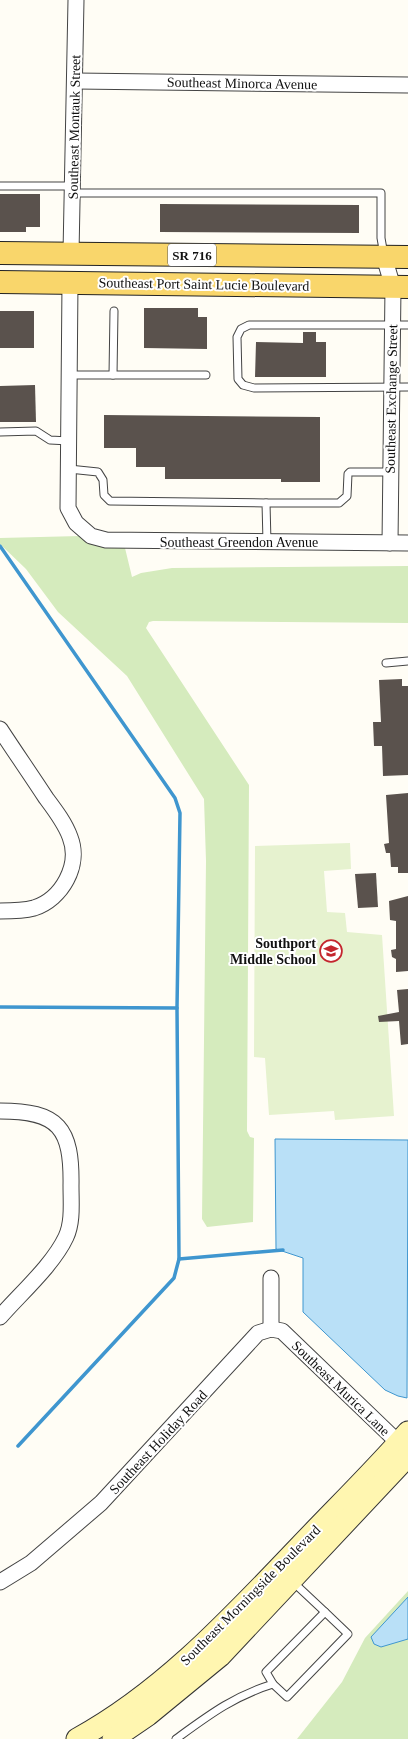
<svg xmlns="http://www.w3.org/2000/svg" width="408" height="1739" font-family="Georgia,serif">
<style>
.green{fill:#d5ebbd}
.pitch{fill:#e6f2cf}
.water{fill:#b9e0f7;stroke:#3f96cf}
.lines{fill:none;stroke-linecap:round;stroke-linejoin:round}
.stream{stroke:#3f96cf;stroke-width:3.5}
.building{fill:#5a524d}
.lane-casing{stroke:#444;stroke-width:9}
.street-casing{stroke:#444;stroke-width:17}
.secondary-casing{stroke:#333;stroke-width:23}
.primary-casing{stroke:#222;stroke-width:24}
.lane{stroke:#fff;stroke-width:7}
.street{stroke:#fff;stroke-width:15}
.secondary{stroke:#fff6b0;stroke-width:21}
.primary{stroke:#f9d66b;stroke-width:22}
.labels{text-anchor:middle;stroke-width:4;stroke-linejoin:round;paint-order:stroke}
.shield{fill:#fff;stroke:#585858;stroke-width:1}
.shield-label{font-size:13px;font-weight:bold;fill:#111}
.street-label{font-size:14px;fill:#111;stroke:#fff}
.poi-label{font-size:14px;font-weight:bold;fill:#111;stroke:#fff;text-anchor:end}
</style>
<rect width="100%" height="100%" fill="#fffdf5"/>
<!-- green -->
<g class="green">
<polygon points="80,536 104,547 125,548 132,577 141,573 172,568 408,566 408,623 153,621 149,622 146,628 249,785 247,1131 250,1137 254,1138 253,1222 207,1227 202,1219 206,861 204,799 127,676 58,612 26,569 0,544 0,538"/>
<polygon points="408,1591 408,1739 297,1739 342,1682 365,1638"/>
</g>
<!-- pitch -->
<polygon class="pitch" points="350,843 351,869 324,871 327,912 345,913 347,932 382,935 394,1116 335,1120 334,1111 269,1115 265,1058 254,1057 255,846"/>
<!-- water -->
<g class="water">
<polygon points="275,1139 408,1140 407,1398 398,1396 385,1390 303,1312 303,1258 276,1249"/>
<polygon points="408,1597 408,1639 381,1647 374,1644 371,1637"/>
</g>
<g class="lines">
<!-- stream -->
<g class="stream">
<polyline points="0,546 175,798 180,813 177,1008 179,1259 174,1278 18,1446"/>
<polyline points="0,1007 177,1008"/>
<polyline points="179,1259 283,1250"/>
</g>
</g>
<!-- building -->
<g class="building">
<polygon points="0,194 40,194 40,227 26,227 26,232 0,232"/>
<polygon points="160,204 359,205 359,233 160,232"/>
<polygon points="144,308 198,308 198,317 207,317 207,349 144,348"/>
<rect x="0" y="311" width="34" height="37"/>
<polygon points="303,332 316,332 316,342 326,342 326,377 255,377 256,342 303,343"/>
<polygon points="35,385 36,422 0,422 0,386"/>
<polygon points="104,415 320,417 320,482 281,482 281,479 165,479 165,467 136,467 136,448 104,448"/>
<polygon points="402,679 402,686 408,686 408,775 383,776 382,746 374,746 373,722 381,722 379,680"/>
<polygon points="408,793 408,873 398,873 398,867 391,867 390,853 386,853 384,844 389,843 386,795"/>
<polygon points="376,873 378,907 358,908 355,874"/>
<polygon points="408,896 408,971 396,972 396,959 392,957 391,950 396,949 396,921 390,920 389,901"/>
<polygon points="408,989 408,1044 401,1045 399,1021 379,1022 378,1016 399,1012 397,990"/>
</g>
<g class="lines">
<!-- lane casing -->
<g class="lane-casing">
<g id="lane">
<polyline points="0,186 73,186"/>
<polyline points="73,193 381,193 381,238 384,255"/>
<polyline points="408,325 249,325 241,329 237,337 238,379 243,385 254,388 408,387"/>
<polyline points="69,375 206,375"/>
<polyline points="113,375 114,311"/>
<polyline points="0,432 36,431 50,440 69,441"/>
<polyline points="69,469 98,472 103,480 104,495 110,501 266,503 267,542"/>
<polyline points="266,503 339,503 347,496 348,474 350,472 390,472"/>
<polyline points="386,663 408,661"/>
<polyline points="293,1582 325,1612"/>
<polygon points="325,1612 348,1634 287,1697 273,1684 266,1672"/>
<path d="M176 1739C209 1715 234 1696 273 1684"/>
</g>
</g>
<!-- street casing -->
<g class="street-casing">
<g id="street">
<polyline points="76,81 408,85"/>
<polyline points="71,253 76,0"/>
<polyline points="384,257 393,287 390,543"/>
<polyline points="70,283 68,508 76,523 91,536 106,540 408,543"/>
<path d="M0 729C15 752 31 775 46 798 55 810 65 823 70 837 81 865 62 899 34 908 23 911 11 911 0 911"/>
<path d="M0 1111C59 1111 72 1128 71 1186 71 1203 73 1222 66 1237 53 1265 20 1294 0 1317"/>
<polyline points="271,1278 271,1329"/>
<polyline points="0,1582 31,1563 101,1503 258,1333 271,1329 282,1331 406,1450"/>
</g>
</g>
<!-- secondary casing -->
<g class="secondary-casing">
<g id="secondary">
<path d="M77 1739C163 1692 231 1618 298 1548 335 1509 373 1472 408 1432"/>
<polyline points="113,1739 148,1715 220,1656 408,1456"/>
</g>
</g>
<!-- primary casing -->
<g class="primary-casing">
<g id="primary">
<polyline points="0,253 408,257"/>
<polyline points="0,282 408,287"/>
</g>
</g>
<!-- lane -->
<use href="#lane" class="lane"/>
<!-- street -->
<use href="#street" class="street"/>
<!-- secondary -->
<use href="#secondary" class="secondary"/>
<!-- primary -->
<use href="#primary" class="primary"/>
</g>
<!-- icons -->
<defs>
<g id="school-ring" transform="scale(1.15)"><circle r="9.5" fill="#fff" stroke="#c4262e" stroke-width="1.5"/><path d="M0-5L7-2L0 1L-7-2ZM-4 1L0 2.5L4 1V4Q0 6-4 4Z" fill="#c4262e"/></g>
</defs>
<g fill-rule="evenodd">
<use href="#school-ring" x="331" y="951"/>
</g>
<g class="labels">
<!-- shield labels -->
<rect class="shield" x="168" y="244" width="48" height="22" rx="3"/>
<g class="shield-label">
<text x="192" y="260">SR 716</text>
</g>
<!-- street labels -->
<g class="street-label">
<text transform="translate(242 83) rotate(1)" y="5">Southeast Minorca Avenue</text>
<text transform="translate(74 127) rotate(-89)" y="5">Southeast Montauk Street</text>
<text transform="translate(204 284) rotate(1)" y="5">Southeast Port Saint Lucie Boulevard</text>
<text transform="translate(391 399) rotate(-89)" y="5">Southeast Exchange Street</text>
<text x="239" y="547">Southeast Greendon Avenue</text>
<text transform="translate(341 1388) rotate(44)" y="5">Southeast Murica Lane</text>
<text transform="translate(158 1442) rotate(-47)" y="5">Southeast Holiday Road</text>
<text transform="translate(250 1595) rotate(-45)" y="5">Southeast Morningside Boulevard</text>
</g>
<!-- poi labels -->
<g class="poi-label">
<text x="316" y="948">Southport<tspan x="316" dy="16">Middle School</tspan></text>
</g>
</g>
</svg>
